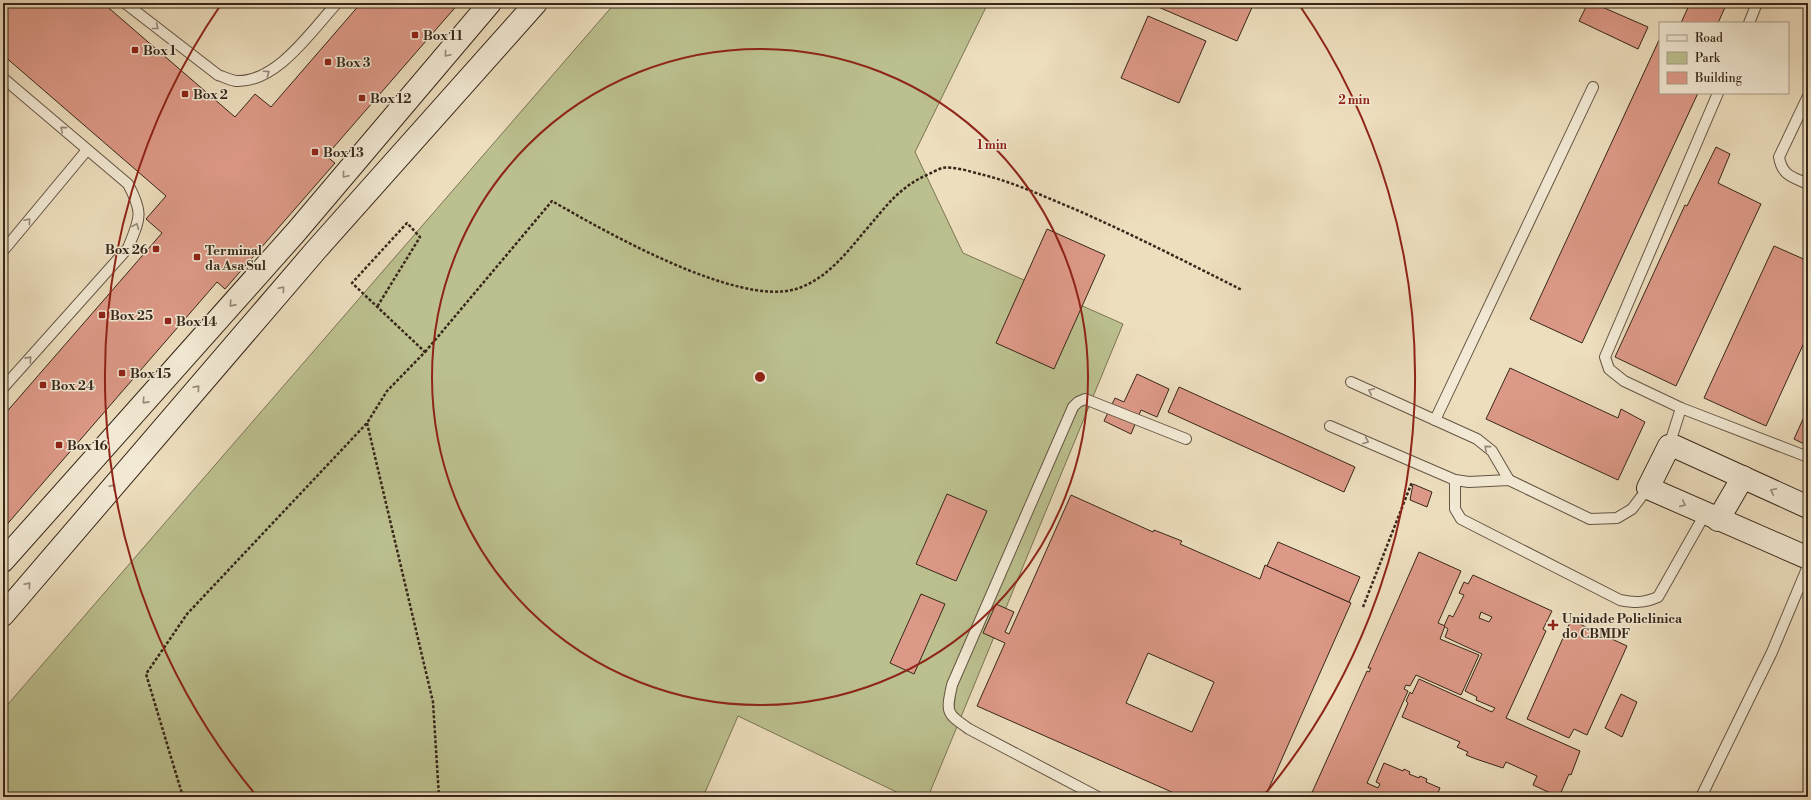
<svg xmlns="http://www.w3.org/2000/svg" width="1811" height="800" font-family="'Libre Bodoni',serif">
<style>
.green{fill:#bcc08f;stroke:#7a7454}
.building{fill:#dd9987;stroke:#37271a;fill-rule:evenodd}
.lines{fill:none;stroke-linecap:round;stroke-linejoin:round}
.lane-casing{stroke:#645543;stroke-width:12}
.secondary-casing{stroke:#37271a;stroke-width:24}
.path{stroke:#37271a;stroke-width:2.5;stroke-dasharray:3 2;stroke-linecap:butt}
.lane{stroke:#f3ead5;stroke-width:10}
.secondary{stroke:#f3ead5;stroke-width:22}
.oneway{stroke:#958878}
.ring{fill:none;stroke:#8f2418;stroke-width:2}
.poi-dot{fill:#8f2418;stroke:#f3ead5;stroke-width:1.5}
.labels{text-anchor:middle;stroke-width:3;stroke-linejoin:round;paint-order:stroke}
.poi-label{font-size:13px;font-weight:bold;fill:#37271a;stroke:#f3ead5;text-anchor:start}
.centre{fill:#8f2418;stroke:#f3ead5;stroke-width:2}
.ring-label{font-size:12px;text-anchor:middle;font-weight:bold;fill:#8f2418;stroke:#f3ead5;stroke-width:3;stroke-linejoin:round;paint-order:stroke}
</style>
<rect width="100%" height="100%" fill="#eddebe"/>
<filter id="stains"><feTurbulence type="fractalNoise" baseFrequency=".005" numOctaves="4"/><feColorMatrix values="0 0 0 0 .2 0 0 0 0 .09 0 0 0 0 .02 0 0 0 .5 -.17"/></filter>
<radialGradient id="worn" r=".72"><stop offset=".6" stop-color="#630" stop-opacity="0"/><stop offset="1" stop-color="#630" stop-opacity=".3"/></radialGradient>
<!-- green -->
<polygon class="green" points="615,3 988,3 915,152 963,253 1123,324 928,797 907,797 738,716 703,797 3,797 3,710"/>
<!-- building -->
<g class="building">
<polygon points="3,3 103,3 235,117 255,94 271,107 361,3 459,3 326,156 335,163 225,289 217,282 3,529 3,416 162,233 146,219 166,196 3,55"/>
<polygon points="1149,3 1254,3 1237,41"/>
<polygon points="1588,3 1593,3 1648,27 1638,49 1579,21"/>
<polygon points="1690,3 1727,3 1718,23 1681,23"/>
<polygon points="1148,16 1206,41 1179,103 1121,78"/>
<polygon points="1660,38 1660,93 1698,93 1582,343 1530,319"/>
<polygon points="1716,147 1730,154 1718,183 1761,204 1676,386 1615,357 1685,205 1687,206"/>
<polygon points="1047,229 1105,255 1054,369 996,343"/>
<polygon points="1774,246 1808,261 1808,334 1766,426 1704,398"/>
<polygon points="1510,368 1618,418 1621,409 1645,422 1618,480 1486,419"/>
<polygon points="1137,374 1169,389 1157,417 1141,410 1131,434 1104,421 1115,398 1124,402"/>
<polygon points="1179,387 1355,467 1344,492 1168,412"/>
<polygon points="1808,408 1808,446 1794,439"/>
<polygon points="1413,484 1432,492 1427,507 1410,500"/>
<polygon points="947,494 987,511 956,581 916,564"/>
<path d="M1071 495 1153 532 1154 530 1182 541 1180 544 1260 579 1265 565 1351 603 1265 797H1183L977 706 1005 643 983 633 996 604 1014 612 1005 632 1009 634ZM1148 653 1214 682 1192 732 1126 703Z"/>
<polygon points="1278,542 1360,577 1349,602 1267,566"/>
<polygon points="1419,552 1461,571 1438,623 1445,626 1440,639 1479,655 1461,695 1416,675 1410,686 1406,685 1404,689 1408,691 1367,783 1378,788 1380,784 1376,782 1384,763 1403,771 1404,769 1410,772 1409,774 1419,778 1420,776 1427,779 1426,782 1440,788 1437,795 1441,797 1310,797 1367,671 1369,672 1371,668 1368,668"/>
<path d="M1473 575 1552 611 1543 629 1546 631 1506 718 1580 751 1571 775 1569 774 1559 797 1533 785 1537 776 1506 762 1503 768 1476 759 1466 755 1468 752 1457 747 1460 742 1402 717 1408 703 1406 701 1410 692 1412 694 1419 679 1492 712 1495 708 1476 700 1477 697 1465 691 1482 654 1445 637 1448 629 1444 626 1449 615 1453 617 1464 595 1459 593 1464 582 1468 584ZM1481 612 1492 617 1489 622 1479 618Z"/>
<polygon points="921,594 945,604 914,674 890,663"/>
<polygon points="1571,620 1627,646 1587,735 1574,729 1569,738 1527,719"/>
<polygon points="1621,694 1637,702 1622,737 1605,728"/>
</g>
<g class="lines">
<!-- lane casing -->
<g class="lane-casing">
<g id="lane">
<path d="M125 3 218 75C224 77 230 80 236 81 277 83 312 30 337 3"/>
<polyline points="1749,23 1757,3"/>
<path d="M3 78 128 184C144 214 140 218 128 248L3 388"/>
<polyline points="1718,93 1605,357 1609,369 1624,381 1681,408 1808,457"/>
<path d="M1808 96 1779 157C1782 176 1793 177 1808 184"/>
<polyline points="3,251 87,150"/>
<polyline points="1351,382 1477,439 1492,451 1509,480"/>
<polyline points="1435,420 1593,87"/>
<polyline points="1330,426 1455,480 1469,482 1509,480 1590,519 1617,518 1632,509 1648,488"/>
<polyline points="1669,446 1681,408"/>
<path d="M1455 480V509L1461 519 1620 600C1635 603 1644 603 1658 597L1705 514"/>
<path d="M1098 797 969 729C946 713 946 713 952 685L1073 407 1078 402 1085 399 1186 439"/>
<polyline points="1701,797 1772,652 1808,566"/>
</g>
</g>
<!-- secondary casing -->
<g class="secondary-casing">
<g id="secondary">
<polyline points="1808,507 1676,447 1669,446 1648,488 1808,558"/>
<polyline points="1718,520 1743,477"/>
<polyline points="3,561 296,232 490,3"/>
<polyline points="3,615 316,250 536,3"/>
</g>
</g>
<!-- path -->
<g class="path">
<path d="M425 352 552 201C604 231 737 307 796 289 825 280 845 255 864 232 886 207 898 187 931 173 934 172 938 169 942 168 955 166 971 172 984 175 1015 183 1043 196 1072 208 1130 233 1186 262 1242 290"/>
<polyline points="367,423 433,702 439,797"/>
<polyline points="1363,607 1412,482"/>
<polyline points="183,797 146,674 187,614 367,423 387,391 425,352 352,283 407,223 420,237 377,307"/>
</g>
<!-- lane -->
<use href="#lane" class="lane"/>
<!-- secondary -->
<use href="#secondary" class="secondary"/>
</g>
<!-- one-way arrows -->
<defs><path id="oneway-chevron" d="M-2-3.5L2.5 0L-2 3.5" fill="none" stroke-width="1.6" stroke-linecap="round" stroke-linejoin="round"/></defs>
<g class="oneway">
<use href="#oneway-chevron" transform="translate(156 27) rotate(38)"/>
<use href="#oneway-chevron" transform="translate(447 54) rotate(130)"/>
<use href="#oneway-chevron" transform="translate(267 73) rotate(-34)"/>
<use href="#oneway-chevron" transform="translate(63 129) rotate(-140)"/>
<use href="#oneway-chevron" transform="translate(345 175) rotate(130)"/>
<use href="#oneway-chevron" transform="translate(28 221) rotate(-50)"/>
<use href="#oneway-chevron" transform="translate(136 226) rotate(-68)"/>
<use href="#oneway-chevron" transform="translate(282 289) rotate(-49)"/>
<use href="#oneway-chevron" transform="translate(232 304) rotate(132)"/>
<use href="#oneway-chevron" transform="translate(29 359) rotate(-48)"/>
<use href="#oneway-chevron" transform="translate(197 388) rotate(-49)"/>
<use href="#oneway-chevron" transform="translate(1371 391) rotate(-155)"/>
<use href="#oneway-chevron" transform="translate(145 401) rotate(132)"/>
<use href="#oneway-chevron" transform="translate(1366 441) rotate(23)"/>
<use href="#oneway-chevron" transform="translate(1487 448) rotate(-139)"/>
<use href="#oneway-chevron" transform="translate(113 487) rotate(-49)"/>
<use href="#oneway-chevron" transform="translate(1773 491) rotate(-155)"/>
<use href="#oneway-chevron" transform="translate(1683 504) rotate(24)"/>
<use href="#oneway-chevron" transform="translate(28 585) rotate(-49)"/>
</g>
<!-- distance rings -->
<g class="ring">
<circle cx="760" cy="377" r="328"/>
<path d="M255 794A655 655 0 0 1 220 6M1300 6A655 655 0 0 1 1265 794"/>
</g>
<!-- markers -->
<g class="poi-dot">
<rect x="411" y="31" width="8" height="8" rx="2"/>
<rect x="131" y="46" width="8" height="8" rx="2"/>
<rect x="324" y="58" width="8" height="8" rx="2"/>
<rect x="181" y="90" width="8" height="8" rx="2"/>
<rect x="358" y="94" width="8" height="8" rx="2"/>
<rect x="311" y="148" width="8" height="8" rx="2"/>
<rect x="152" y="245" width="8" height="8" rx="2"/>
<rect x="193" y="253" width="8" height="8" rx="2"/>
<rect x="98" y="311" width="8" height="8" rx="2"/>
<rect x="164" y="317" width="8" height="8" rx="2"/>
<rect x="118" y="369" width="8" height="8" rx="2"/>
<rect x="39" y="381" width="8" height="8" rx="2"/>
<rect x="55" y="441" width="8" height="8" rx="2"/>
<path d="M1551 619h4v4h4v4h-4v4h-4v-4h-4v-4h4z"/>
</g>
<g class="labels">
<!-- poi labels -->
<g class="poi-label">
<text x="423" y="40">Box 11</text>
<text x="143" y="55">Box 1</text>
<text x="336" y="67">Box 3</text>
<text x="193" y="99">Box 2</text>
<text x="370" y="103">Box 12</text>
<text x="323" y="157">Box 13</text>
<text x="148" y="254" text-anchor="end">Box 26</text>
<text x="205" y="255">Terminal<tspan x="205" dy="15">da Asa Sul</tspan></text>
<text x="110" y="320">Box 25</text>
<text x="176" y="326">Box 14</text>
<text x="130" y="378">Box 15</text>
<text x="51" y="390">Box 24</text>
<text x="67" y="450">Box 16</text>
<text x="1562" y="623">Unidade Policlinica<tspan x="1562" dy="15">do CBMDF</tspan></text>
</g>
</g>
<circle cx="760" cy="377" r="6" class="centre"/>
<g class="ring-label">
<text x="1354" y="104">2 min</text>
<text x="992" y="149">1 min</text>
</g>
<!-- margin -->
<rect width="1811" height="800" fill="none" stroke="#eddebe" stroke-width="16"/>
<rect x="4" y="4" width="1803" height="792" fill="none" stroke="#37271a" stroke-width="2"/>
<rect x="8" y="8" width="1795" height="784" fill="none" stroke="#37271a"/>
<!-- legend -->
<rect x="1659" y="22" width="130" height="72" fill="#f3ead5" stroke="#a89c8a"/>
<rect x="1667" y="35" width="20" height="6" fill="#f3ead5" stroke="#a89c8a"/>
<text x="1695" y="42" font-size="12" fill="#37271a">Road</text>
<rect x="1667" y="52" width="20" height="12" fill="#bcc08f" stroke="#a89c8a"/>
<text x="1695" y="62" font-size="12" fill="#37271a">Park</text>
<rect x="1667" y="72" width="20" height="12" fill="#dd9987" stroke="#a89c8a"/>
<text x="1695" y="82" font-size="12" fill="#37271a">Building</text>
<rect width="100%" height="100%" filter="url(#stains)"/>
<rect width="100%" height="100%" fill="url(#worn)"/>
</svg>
